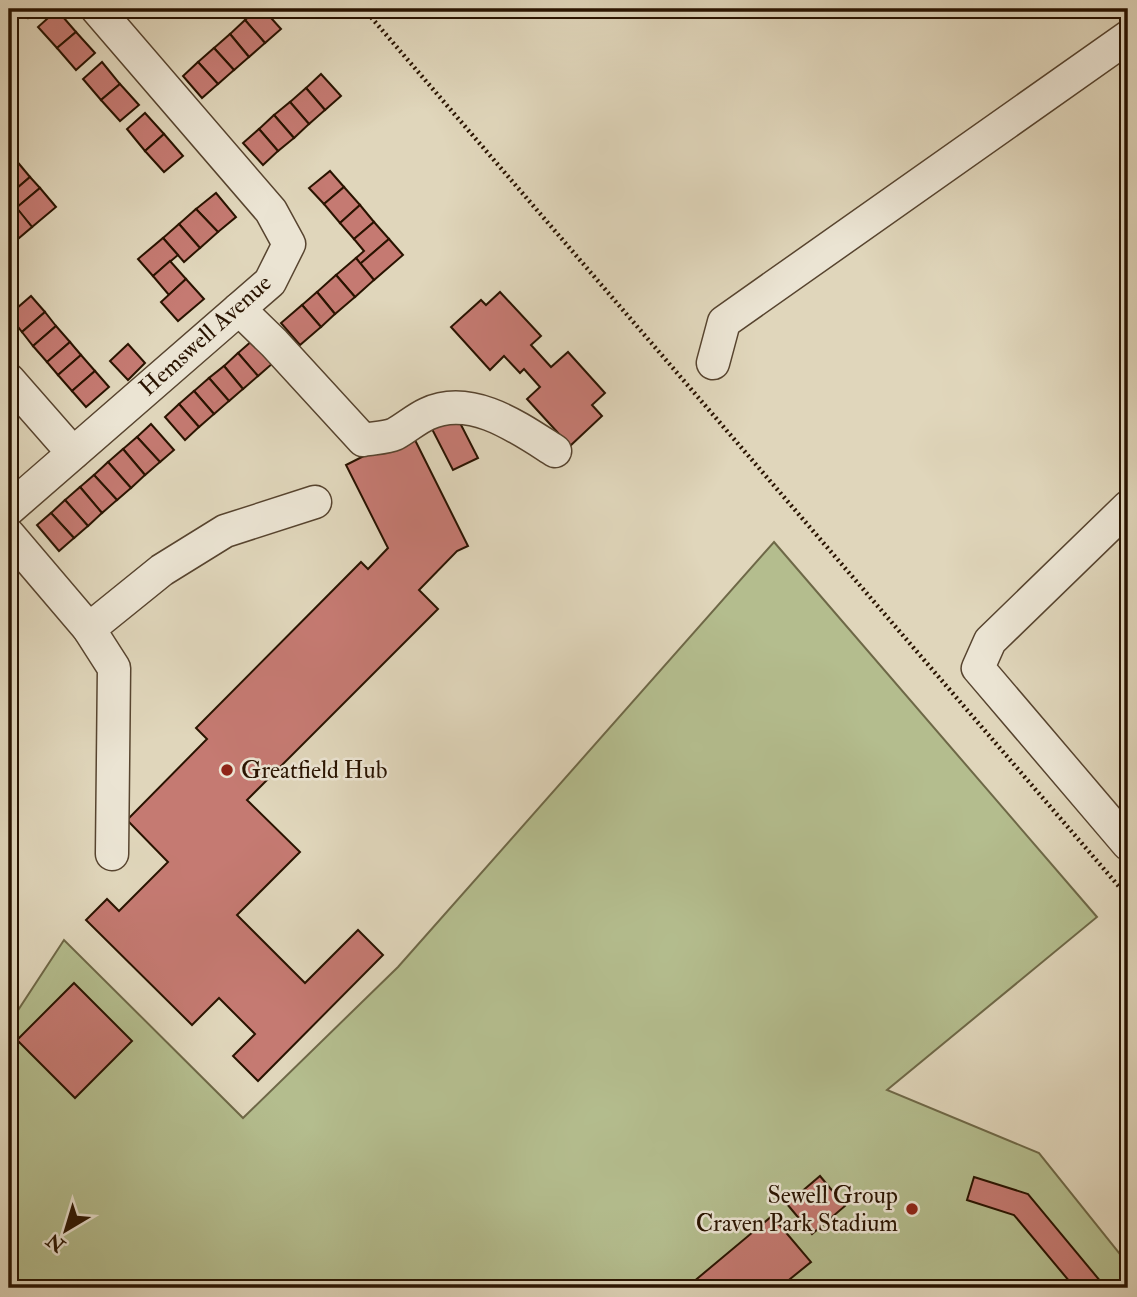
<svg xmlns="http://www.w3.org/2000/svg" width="1137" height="1297" font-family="'IM FELL Double Pica',serif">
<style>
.green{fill:#b4bd8e;stroke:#6e6847;stroke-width:2}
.building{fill:#c57a72;stroke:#291300;stroke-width:2}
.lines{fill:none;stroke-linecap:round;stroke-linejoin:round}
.minor-casing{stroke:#57442f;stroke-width:35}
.path{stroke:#291300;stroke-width:4.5;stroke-dasharray:2 3.5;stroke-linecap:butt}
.minor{stroke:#ebe4d3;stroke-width:32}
.poi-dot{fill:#8f2418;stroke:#ebe4d3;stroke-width:2.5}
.labels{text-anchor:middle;stroke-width:5;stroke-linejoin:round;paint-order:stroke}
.street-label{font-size:24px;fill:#291300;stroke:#ebe4d3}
.poi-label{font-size:24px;fill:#291300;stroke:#ebe4d3;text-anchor:start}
</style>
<rect width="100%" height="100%" fill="#e0d6bb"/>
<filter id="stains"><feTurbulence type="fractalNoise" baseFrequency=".00286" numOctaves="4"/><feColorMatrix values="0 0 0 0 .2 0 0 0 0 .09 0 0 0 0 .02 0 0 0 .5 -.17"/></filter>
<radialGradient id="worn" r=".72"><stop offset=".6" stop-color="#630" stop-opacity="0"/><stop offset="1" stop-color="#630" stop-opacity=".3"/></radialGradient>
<!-- green -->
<polygon class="green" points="774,542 1097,917 887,1090 1039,1153 1128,1264 1128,1288 9,1288 9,1024 64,940 243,1118 398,967"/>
<!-- building -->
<g class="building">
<polygon points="19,9 38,9 28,18"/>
<polygon points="258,9 263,9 281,29 265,43 245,20"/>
<polygon points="57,10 76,32 57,48 38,27"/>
<polygon points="245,20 265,43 249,57 230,34"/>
<polygon points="76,32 95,53 76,70 57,48"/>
<polygon points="230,34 249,57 234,70 214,48"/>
<polygon points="214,48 234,70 218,84 198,62"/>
<polygon points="102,62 120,84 101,100 83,79"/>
<polygon points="198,62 218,84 202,98 183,76"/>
<polygon points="321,74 341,96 325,110 306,88"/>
<polygon points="120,84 139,105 120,121 101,100"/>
<polygon points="306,88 325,110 309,124 290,102"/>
<polygon points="290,102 309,124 294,138 274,115"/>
<polygon points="145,113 164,134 145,151 127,129"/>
<polygon points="274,115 294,138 278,151 259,129"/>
<polygon points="259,129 278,151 263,165 243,143"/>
<polygon points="164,134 183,156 164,172 145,151"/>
<polygon points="15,159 30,177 9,195 9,164"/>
<polygon points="330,171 344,187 324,204 309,188"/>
<polygon points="30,177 40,188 16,208 9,199 9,195"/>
<polygon points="344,187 360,205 340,223 324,204"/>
<polygon points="40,188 56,207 32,227 16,208"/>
<polygon points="216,193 236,217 218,232 196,209"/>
<polygon points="12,202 32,227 12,244 9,240 9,205"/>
<polygon points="360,205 374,222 354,239 340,223"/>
<polygon points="196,209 218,232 200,248 179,224"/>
<polygon points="374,222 389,239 360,264 356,258 364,251 354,239"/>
<polygon points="179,224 200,248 184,262 163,238"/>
<polygon points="163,238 178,255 153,276 138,259"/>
<polygon points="389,239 403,255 374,280 360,264"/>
<polygon points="356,258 374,280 355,297 336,275"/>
<polygon points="170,261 186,279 169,295 153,276"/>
<polygon points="336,275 355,297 335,314 317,292"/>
<polygon points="186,279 204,299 178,321 161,302"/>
<polygon points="317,292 335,314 321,327 302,305"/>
<polygon points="500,292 541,336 531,345 551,367 568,352 605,393 592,405 602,416 570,446 527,399 540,387 524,369 520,373 504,356 490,370 451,327 481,300 486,305"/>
<polygon points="31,296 45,312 22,332 9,315"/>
<polygon points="302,305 321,327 300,345 281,323"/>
<polygon points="45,312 56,326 33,346 22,332"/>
<polygon points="56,326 70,342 47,362 33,346"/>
<polygon points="253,340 273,363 258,376 238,353"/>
<polygon points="70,342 81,355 58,375 47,362"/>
<polygon points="128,344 145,363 128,380 110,361"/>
<polygon points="238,353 258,376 243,389 224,366"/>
<polygon points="81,355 95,371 72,391 58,375"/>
<polygon points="224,366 243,389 229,401 209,378"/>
<polygon points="95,371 109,387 86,407 72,391"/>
<polygon points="209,378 229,401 214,414 194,391"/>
<polygon points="194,391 214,414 199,427 179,404"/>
<polygon points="179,404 199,427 185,440 165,417"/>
<polygon points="457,417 478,458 453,470 432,429"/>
<polygon points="151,424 174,450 160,462 137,437"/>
<polygon points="411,432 468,546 457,551 419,590 438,609 247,800 300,852 237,915 305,983 358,930 383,955 258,1081 233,1056 255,1034 219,998 192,1025 86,920 107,899 119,911 168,862 127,820 207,739 196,728 361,562 368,569 388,548 346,465"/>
<polygon points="137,437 160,462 145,475 123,449"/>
<polygon points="123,449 145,475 131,488 108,462"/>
<polygon points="108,462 131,488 117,500 94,475"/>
<polygon points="94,475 117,500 102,513 80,487"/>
<polygon points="80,487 102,513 88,526 65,500"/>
<polygon points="65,500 88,526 74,538 51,513"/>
<polygon points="51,513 74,538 59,551 37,525"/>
<polygon points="74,983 132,1041 75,1098 17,1040"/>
<polygon points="820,1176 845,1206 812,1234 787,1204"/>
<polygon points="974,1177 1028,1194 1106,1288 1075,1288 1014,1215 967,1200"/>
<polygon points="772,1216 811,1262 779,1288 686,1288"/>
</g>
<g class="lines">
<!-- minor casing -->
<g class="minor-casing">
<g id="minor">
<path d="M239 309 274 343 363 440C373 438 386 438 395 434 406 428 416 419 427 414 471 393 519 428 555 451"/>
<polyline points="713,363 724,322 1128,37"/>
<polyline points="9,380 73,453"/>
<polyline points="1128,507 990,641 978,668 1128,844"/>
<polyline points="9,509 270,282 289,244 271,211 97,9"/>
<polyline points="9,535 89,629 114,668 112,854"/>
<polyline points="89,629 162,570 225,531 315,502"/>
</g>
</g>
<!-- path -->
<polyline class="path" points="364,9 1128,897"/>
<!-- minor -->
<use href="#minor" class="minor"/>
</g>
<!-- markers -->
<g class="poi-dot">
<circle cx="227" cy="770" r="7"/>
<circle cx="912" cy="1209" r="7"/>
</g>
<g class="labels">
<!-- street labels -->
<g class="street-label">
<text transform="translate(205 335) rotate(-42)" y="8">Hemswell Avenue</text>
</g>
<!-- poi labels -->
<g class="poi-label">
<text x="241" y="778">Greatfield Hub</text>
<text x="898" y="1203" text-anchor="end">Sewell Group<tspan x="898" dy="28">Craven Park Stadium</tspan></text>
</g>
</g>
<!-- margin -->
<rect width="1137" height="1297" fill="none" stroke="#e0d6bb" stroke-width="35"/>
<rect x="10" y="10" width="1116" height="1276" fill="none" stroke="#291300" stroke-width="3.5"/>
<rect x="18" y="18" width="1102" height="1262" fill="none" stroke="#291300" stroke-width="2"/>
<!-- north arrow -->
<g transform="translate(66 1230) rotate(218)" stroke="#ebe4d3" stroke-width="5" paint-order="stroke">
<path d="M0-5L12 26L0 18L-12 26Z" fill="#291300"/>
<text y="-10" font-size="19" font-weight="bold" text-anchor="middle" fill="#291300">N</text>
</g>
<rect width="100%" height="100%" filter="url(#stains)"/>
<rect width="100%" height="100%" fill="url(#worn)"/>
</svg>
